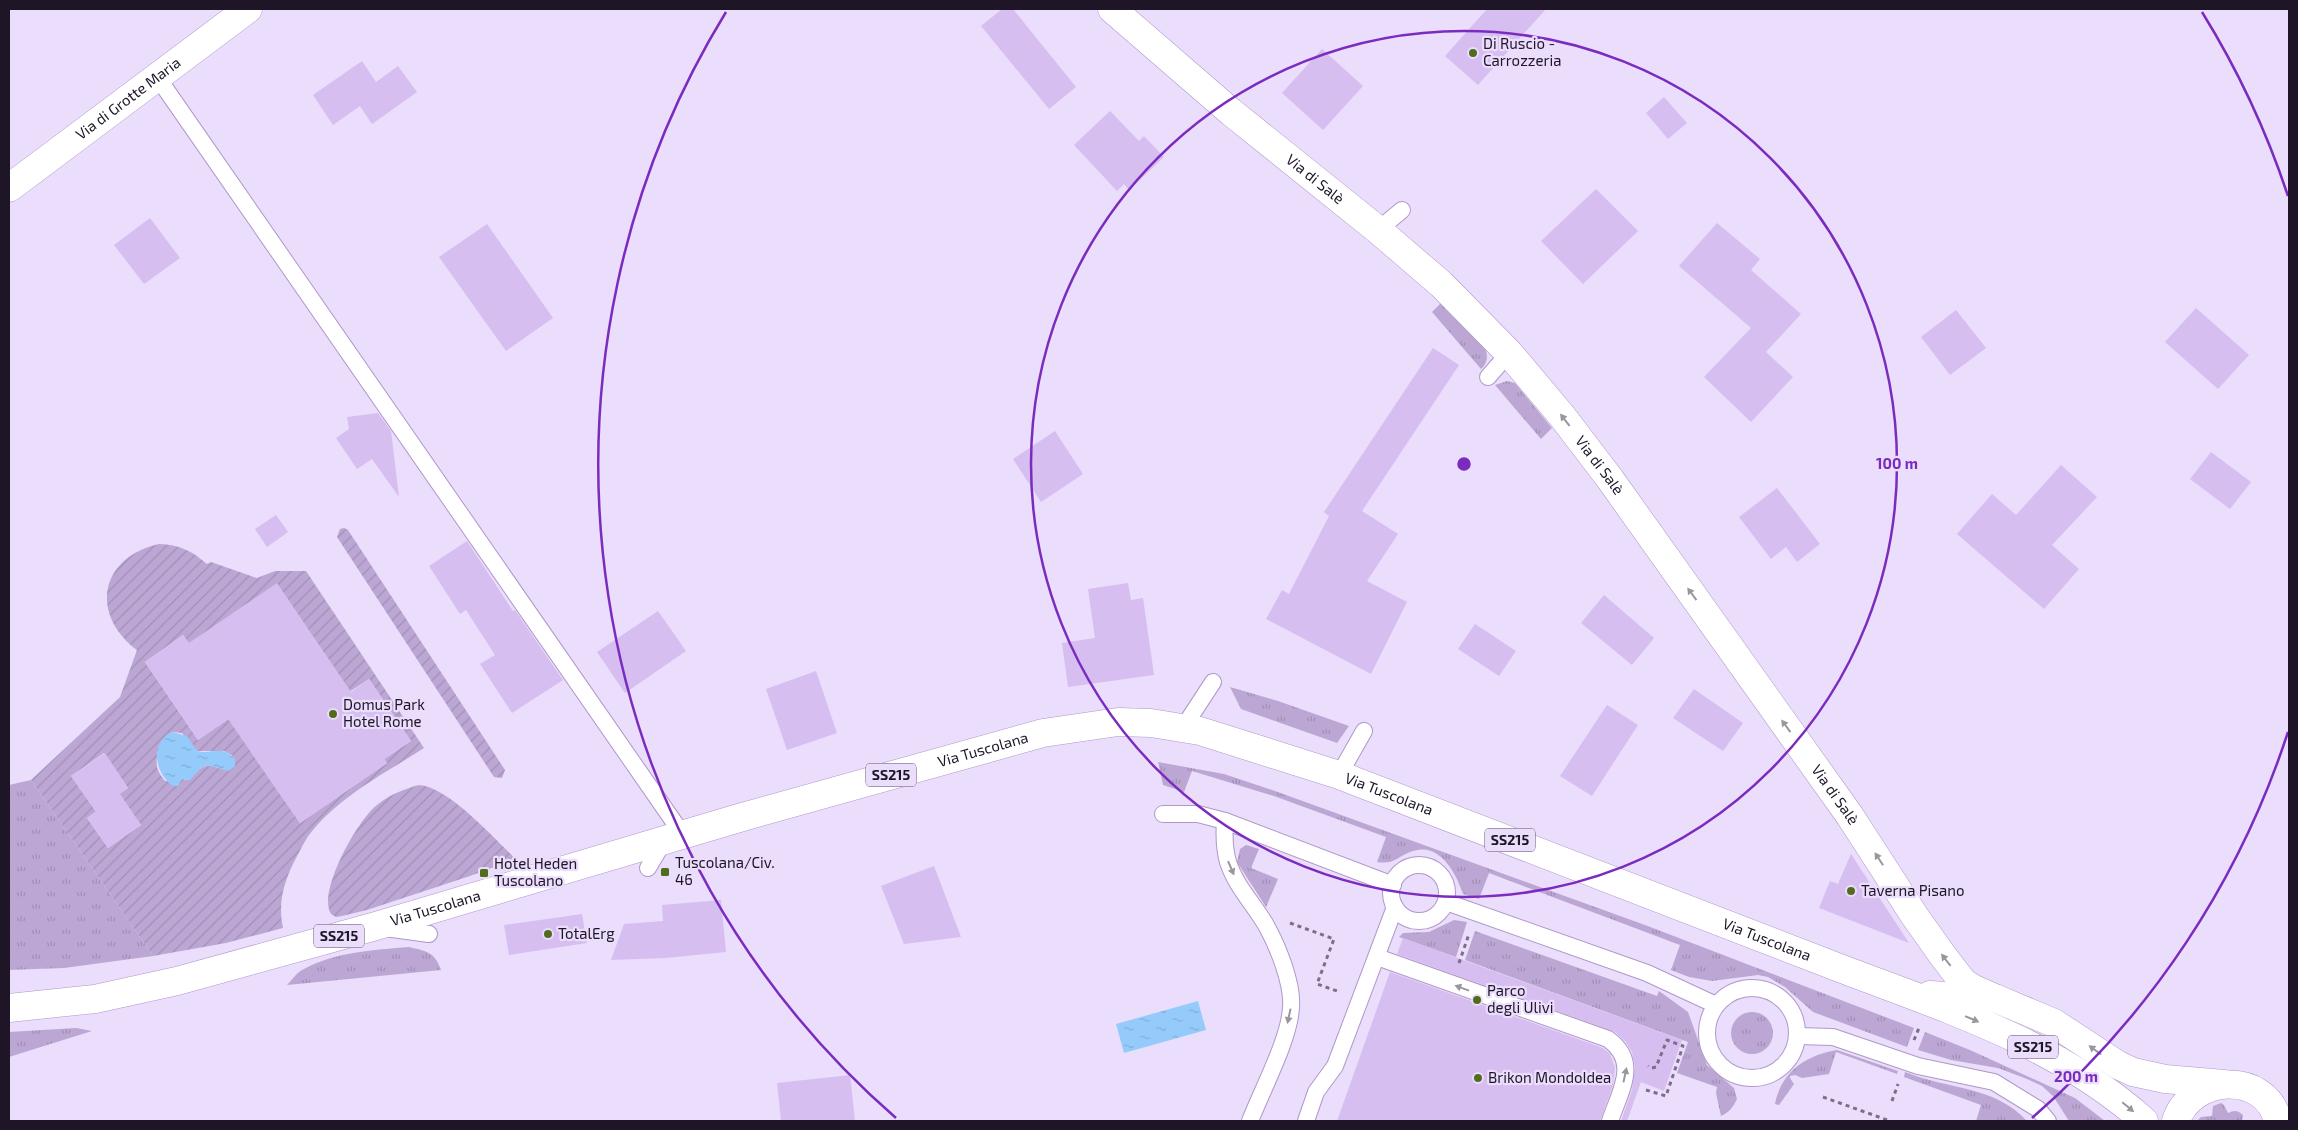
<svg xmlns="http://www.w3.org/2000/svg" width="2298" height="1130" font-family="'Exo 2',sans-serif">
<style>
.grass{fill:url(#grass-tufts)}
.garden{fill:url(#garden-furrows);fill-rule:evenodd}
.water{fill:url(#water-ripples)}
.building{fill:#d6bef1}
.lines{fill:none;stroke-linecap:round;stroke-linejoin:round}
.service-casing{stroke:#af98c9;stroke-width:18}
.minor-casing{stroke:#af98c9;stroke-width:29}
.secondary-casing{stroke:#af98c9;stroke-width:29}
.primary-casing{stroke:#af98c9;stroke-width:29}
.path{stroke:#7b6f87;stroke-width:3;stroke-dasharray:4 4;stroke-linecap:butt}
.service{stroke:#fff;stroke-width:16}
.minor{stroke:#fff;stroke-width:28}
.secondary{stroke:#fff;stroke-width:28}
.primary{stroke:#fff;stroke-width:28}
.oneway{fill:#9a969e}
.ring{fill:none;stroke:#7b2cbf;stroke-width:2.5}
.poi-dot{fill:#526c1e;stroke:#ebddfc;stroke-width:2}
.labels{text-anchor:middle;stroke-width:4.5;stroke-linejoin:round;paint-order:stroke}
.shield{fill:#ebddfc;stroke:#5c5167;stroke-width:1}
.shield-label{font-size:14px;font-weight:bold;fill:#1e1527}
.poi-label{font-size:15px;fill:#1e1527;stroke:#ebddfc;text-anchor:start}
.street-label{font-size:15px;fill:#1e1527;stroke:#ebddfc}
.centre{fill:#7b2cbf;stroke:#ebddfc;stroke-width:2.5}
.ring-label{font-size:15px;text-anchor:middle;font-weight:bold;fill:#7b2cbf;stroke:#ebddfc;stroke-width:4.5;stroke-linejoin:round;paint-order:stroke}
</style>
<defs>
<pattern id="grass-tufts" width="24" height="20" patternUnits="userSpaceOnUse" patternTransform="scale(1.25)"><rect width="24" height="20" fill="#bca7d4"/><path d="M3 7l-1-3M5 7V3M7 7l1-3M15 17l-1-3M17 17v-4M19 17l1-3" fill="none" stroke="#a18fb6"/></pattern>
<pattern id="garden-furrows" width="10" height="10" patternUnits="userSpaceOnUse" patternTransform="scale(1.25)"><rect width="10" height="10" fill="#bca7d4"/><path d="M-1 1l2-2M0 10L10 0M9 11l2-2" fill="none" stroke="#a18fb6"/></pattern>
<pattern id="water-ripples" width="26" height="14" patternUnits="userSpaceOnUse" patternTransform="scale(1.25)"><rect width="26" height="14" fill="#95cbfb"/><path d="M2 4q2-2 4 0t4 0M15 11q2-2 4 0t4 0" fill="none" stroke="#80add7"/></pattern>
</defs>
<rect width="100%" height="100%" fill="#ebddfc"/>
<!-- grass -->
<g class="grass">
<path d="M1441 303 1485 348C1488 355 1488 363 1481 369L1432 312Z"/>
<polygon points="1507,381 1515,383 1552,428 1541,439 1495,385"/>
<polygon points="1230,687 1278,701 1349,726 1337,743 1241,709"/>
<path d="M1158 762 1224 774 1275 791 1645 925 1914 1028 1907 1047 1813 1012 1785 987 1768 977 1758 975 1712 981 1689 977 1671 970 1680 945 1489 873 1479 899 1463 894C1456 873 1440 842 1413 851 1397 856 1395 865 1377 862L1386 837 1274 796 1192 771 1184 792 1163 785Z"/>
<polygon points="31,780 153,956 64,968 9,970 9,785"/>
<polygon points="1246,845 1259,849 1251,868 1278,879 1266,907 1237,862 1240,849"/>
<polygon points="1454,920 1467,922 1456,957 1399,937 1403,933 1429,932"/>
<path d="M1475 931 1657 996 1659 991 1688 1012 1707 1065 1734 1088 1737 1099C1733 1107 1730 1112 1721 1116L1716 1093 1717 1087 1677 1073 1688 1042 1465 960Z"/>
<path d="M409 947C426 951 435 952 441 970L287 985C292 980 297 972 304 969 335 952 374 950 409 947Z"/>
<circle cx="1752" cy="1033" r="21"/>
<polygon points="76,1028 92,1031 9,1057 9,1032"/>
<polygon points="1925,1032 1970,1050 2075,1098 2105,1121 2069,1121 2053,1096 2042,1086 2027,1079 1998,1068 1951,1060 1918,1050"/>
<path d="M1837 1050 1898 1071 1897 1074 1836 1052 1829 1074 1802 1078 1795 1075 1790 1076V1078L1794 1084 1779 1105 1775 1104C1781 1072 1806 1055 1837 1050Z"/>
<path d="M1905 1072C1948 1090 1994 1085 2027 1121H1976L1981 1105 1904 1077Z"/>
<path d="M2221 1103 2224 1105 2228 1113C2234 1110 2238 1110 2243 1115L2242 1121H2197L2201 1117 2212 1116 2213 1106Z"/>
</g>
<!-- garden -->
<g class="garden">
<polygon points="344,528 348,530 505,770 502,778 494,777 337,537 340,529"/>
<path d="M159 544C179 545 191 550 207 564L211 562 257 578 275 571H306L424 748C387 772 342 795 313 830 305 839 300 851 294 862 283 884 278 904 283 928L226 943 153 956 31 780 120 697 137 650C89 614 100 557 159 544ZM183 635 237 713 198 740 145 662ZM369 679 411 741 384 759 387 763 300 823 251 752C289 726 331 705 369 679ZM172 732 182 733 197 751H224L233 756 218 767C203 763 197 770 188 780L182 779 180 781H165C162 777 158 772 157 767 155 754 161 738 172 732ZM104 753 128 788 95 810 71 776ZM120 795 141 825 108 848 87 818Z"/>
<path d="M419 785C449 787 493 838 516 859L470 876 367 910 342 916 336 917 331 914C317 892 358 819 377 805 389 795 404 789 419 785Z"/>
</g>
<!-- water -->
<g class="water">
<path d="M172 732 187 736 197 751C212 755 220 744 235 759V766L229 771C205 766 208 759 190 780L182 779 178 786H173C155 774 149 743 172 732Z"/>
<polygon points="1198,1001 1206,1030 1124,1053 1116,1024"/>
</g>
<!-- building -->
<g class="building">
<polygon points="1002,9 1013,9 1076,87 1049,109 981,26"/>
<polygon points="1487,9 1546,9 1478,85 1445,56"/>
<polygon points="1322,49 1363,86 1323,130 1282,93"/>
<polygon points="362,61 376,82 398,66 417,92 372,124 360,106 333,125 313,95"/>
<polygon points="1664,97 1687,123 1668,139 1646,113"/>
<polygon points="1110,111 1139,141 1144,136 1164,157 1129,190 1124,184 1117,191 1074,145"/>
<polygon points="1596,189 1638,231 1583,284 1541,241"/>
<polygon points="150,218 180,258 144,284 114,245"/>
<polygon points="1717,223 1760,259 1751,270 1801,314 1766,352 1793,377 1751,422 1704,377 1751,328 1679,266"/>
<polygon points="487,224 553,318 506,351 439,257"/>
<polygon points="2196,308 2249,355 2218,389 2165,342"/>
<polygon points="1956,310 1986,348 1950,375 1921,337"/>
<polygon points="1433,348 1459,365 1362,511 1398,534 1367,581 1407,602 1371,674 1266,619 1282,590 1289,594 1329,516 1324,512"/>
<polygon points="378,413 391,431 399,497 372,459 357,469 336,438 349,429 347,417"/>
<polygon points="1055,431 1083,474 1041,502 1013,459"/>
<polygon points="2211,452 2251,482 2230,509 2190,479"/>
<polygon points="2061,465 2097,497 2052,545 2079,569 2044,609 1957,534 1992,494 2016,515"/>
<polygon points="1777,488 1820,544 1797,562 1786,547 1771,559 1739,517"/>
<polygon points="276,515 288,532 267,547 255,529"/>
<polygon points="467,541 513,611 515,610 563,680 512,713 480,664 495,655 466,610 460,614 429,566"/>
<polygon points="277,583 351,692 369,679 411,741 384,759 387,763 300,823 228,719 198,740 145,662 183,635 189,643"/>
<polygon points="1128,583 1131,600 1143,598 1154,675 1068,687 1062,643 1095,638 1088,589"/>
<polygon points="1604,595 1654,638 1632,665 1581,623"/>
<polygon points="658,611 686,651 625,693 597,652"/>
<polygon points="1475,624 1516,651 1499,676 1458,649"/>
<polygon points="816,671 837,733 787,750 766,689"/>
<polygon points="1694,689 1743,723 1723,751 1673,718"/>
<polygon points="1607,705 1638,725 1592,796 1560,776"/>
<polygon points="105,753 128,788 120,794 141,825 108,848 87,818 96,812 71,776"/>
<polygon points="1851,854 1877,894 1909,943 1819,908 1830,881 1838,884"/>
<polygon points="934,866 961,937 904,944 881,886"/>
<polygon points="721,900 726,952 666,958 611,960 624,924 663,921 662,905"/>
<polygon points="582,914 587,943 509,955 504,925"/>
<polygon points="1403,938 1682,1040 1664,1091 1641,1082 1627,1121 1621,1121 1632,1090 1635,1067 1632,1052 1625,1041 1615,1032 1397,954"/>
<polygon points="1390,972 1603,1048 1610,1054 1615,1068 1613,1085 1600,1121 1337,1121"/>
<polygon points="850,1075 855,1121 781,1121 777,1083"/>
</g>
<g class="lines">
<!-- service casing -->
<g class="service-casing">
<g id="service">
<polyline points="158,78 683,835"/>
<polyline points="1378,230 1402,210"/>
<polyline points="1488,377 1509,353"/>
<polyline points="1183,728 1213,682"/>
<polyline points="1339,775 1364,731"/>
<polyline points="1163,814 1198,814 1225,821 1393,885"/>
<path d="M1225 821C1224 835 1224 848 1228 862 1236 887 1255 905 1267 927 1278 947 1293 984 1291 1007 1290 1038 1262 1090 1250 1121"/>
<circle cx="1419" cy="893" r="28"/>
<polyline points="648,868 664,841"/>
<polyline points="1446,902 1647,973 1716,1005"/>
<polyline points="385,928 429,934"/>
<path d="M1377 957 1608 1039C1640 1062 1620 1091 1610 1121"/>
<circle cx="1752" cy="1033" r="45"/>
<polyline points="1797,1036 1833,1037 1918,1066 1994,1082 2038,1109 2048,1121"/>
<polyline points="1306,1121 1316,1092 1335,1066 1395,907"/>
</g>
</g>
<!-- minor casing -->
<g class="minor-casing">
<g id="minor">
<path id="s1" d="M9 188 248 9"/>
</g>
</g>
<!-- secondary casing -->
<g class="secondary-casing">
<g id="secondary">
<path id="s2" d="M1112 9 1231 112 1378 230 1441 284 1509 353 1562 416 1610 479 1850 816 1914 915 1943 956 1963 982 1974 989 1997 999"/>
</g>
</g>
<!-- primary casing -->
<g class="primary-casing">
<g id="primary">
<polyline points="1930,995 1997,999 2054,1023 2118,1065 2133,1072 2165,1079 2224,1084"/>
<path id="s3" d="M9 1008 95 999 177 981 376 926 739 818 1043 733 1118 722 1151 723 1200 731 1339 775 1837 967C1944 1008 2057 1043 2144 1121"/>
<path d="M2176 1121C2191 1075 2266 1070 2278 1121"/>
</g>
</g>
<!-- path -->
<g class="path">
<polyline points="1290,923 1334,939 1317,984 1340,992"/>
<polyline points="1459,963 1469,934"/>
<polyline points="1914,1040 1919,1028"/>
<polyline points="1646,1090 1666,1096 1683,1046 1667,1040 1656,1067 1652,1068 1648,1066"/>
<polyline points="1823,1097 1890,1121"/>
<polyline points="1892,1101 1898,1084"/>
</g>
<!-- service -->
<use href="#service" class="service"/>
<!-- minor -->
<use href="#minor" class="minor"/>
<!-- secondary -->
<use href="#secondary" class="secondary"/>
<!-- primary -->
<use href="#primary" class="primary"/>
</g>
<!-- one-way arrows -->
<defs><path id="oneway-solid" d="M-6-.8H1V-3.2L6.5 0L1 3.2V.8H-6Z" transform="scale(1.25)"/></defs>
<g class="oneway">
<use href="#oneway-solid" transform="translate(1565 420) rotate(-128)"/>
<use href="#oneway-solid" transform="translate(1692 594) rotate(-126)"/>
<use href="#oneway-solid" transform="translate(1786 726) rotate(-126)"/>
<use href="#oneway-solid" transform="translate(1879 859) rotate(-123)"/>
<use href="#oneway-solid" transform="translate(1231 868) rotate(67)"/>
<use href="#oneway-solid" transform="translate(1946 960) rotate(-128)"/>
<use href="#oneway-solid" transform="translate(1462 988) rotate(-160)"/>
<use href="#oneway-solid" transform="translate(1289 1016) rotate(102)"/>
<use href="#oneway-solid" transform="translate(1972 1019) rotate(23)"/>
<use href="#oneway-solid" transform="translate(2095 1050) rotate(-144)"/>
<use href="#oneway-solid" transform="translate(1625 1075) rotate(-78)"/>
<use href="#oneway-solid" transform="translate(2128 1107) rotate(40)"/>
</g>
<!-- distance rings -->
<g class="ring">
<circle cx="1464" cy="464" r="433"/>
<path d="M2288 732A866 866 0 0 1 2032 1118M896 1118A866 866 0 0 1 726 12M2202 12A866 866 0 0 1 2288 196"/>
</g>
<!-- markers -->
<g class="poi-dot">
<circle cx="1473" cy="53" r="5"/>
<circle cx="333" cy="714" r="5"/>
<rect x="660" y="867" width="10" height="10" rx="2.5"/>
<rect x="479" y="868" width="10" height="10" rx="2.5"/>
<circle cx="1851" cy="891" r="5"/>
<circle cx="548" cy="934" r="5"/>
<circle cx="1477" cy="1000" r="5"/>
<circle cx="1478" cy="1078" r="5"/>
</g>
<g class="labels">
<!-- shield labels -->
<g class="shield">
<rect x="866" y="763.5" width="50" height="23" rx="4"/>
<rect x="1485" y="828.5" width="50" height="23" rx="4"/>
<rect x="314" y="924.5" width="50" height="23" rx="4"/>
<rect x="2008" y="1035.5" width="50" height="23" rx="4"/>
</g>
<g class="shield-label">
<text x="891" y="780">SS215</text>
<text x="1510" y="845">SS215</text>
<text x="339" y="941">SS215</text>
<text x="2033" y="1052">SS215</text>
</g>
<!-- poi labels -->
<g class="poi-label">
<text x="1483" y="49">Di Ruscio -<tspan x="1483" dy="17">Carrozzeria</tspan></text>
<text x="343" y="710">Domus Park<tspan x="343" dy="17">Hotel Rome</tspan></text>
<text x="675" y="868">Tuscolana/Civ.<tspan x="675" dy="17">46</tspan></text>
<text x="494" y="869">Hotel Heden<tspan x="494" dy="17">Tuscolano</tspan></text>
<text x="1861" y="896">Taverna Pisano</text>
<text x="558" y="939">TotalErg</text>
<text x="1487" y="996">Parco<tspan x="1487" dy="17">degli Ulivi</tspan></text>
<text x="1488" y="1083">Brikon MondoIdea</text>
</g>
<!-- street labels -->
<g class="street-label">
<text dy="5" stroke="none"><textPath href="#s1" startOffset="149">Via di Grotte Maria</textPath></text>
<text dy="5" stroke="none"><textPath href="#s2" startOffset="265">Via di Salè</textPath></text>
<text dy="5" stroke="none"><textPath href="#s2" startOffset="670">Via di Salè</textPath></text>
<text dy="5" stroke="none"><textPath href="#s3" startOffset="1009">Via Tuscolana</textPath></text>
<text dy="5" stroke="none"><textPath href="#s3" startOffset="1429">Via Tuscolana</textPath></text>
<text dy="5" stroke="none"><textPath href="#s2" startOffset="1075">Via di Salè</textPath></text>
<text dy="5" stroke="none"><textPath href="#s3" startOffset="439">Via Tuscolana</textPath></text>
<text dy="5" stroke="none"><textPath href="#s3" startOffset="1834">Via Tuscolana</textPath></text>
</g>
</g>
<circle cx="1464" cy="464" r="8" class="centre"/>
<g class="ring-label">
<text x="1897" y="469">100 m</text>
<text x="2076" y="1082">200 m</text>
</g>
<!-- border -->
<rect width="2298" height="1130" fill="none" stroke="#1e1527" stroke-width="20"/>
</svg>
